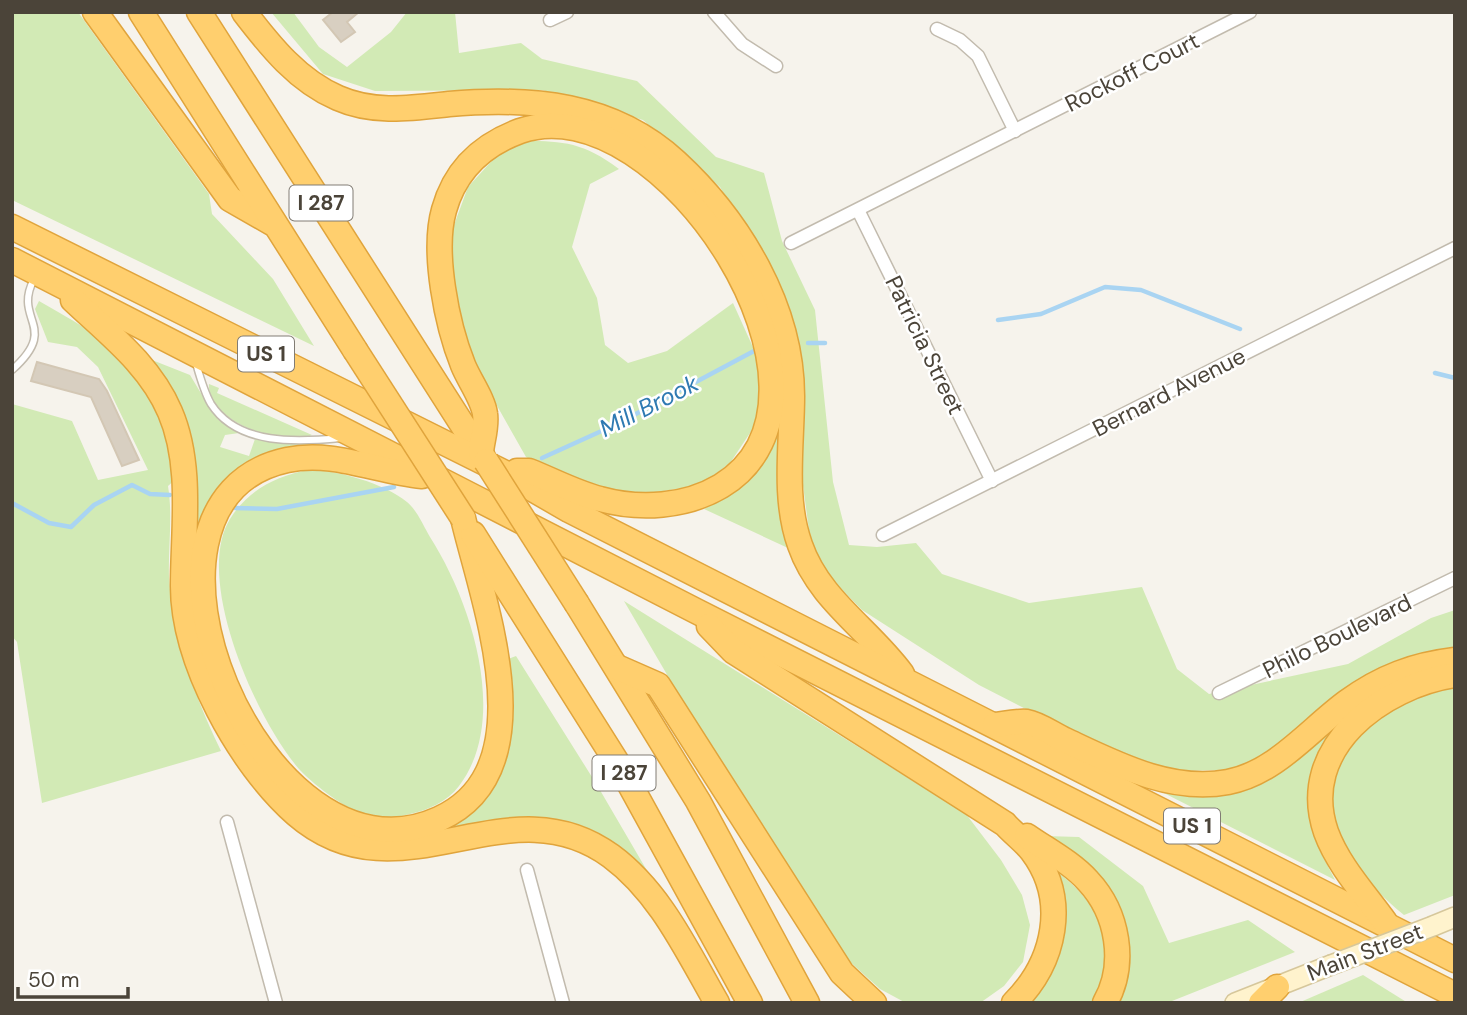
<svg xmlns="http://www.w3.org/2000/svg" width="1467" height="1015" font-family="'DM Sans',sans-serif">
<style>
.green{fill:#d2eab5}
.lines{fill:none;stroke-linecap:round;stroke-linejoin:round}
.stream{stroke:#a9d4f2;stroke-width:4.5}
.building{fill:#d8cfc1;stroke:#d3c7b4;stroke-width:2}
.lane-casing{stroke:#c2bbae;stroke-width:9}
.street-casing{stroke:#c2bbae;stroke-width:15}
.secondary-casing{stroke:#d6c79b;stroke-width:22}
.highway-casing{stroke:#e0a43c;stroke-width:27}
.lane{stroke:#fff;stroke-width:6}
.street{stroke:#fff;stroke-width:12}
.secondary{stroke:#fff3cd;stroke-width:19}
.highway{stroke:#ffcf6e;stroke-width:24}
.secondary-bridge-casing{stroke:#d6c79b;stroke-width:22;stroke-linecap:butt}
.highway-bridge-casing{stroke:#e0a43c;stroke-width:27;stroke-linecap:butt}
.secondary-bridge{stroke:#fff3cd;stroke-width:19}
.highway-bridge{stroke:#ffcf6e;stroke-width:24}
.labels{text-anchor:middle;stroke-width:5;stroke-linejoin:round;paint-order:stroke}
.shield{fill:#fff;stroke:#817c74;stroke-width:2}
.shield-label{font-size:21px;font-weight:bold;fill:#4b4439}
.street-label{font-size:23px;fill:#4b4439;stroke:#fff}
.water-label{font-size:24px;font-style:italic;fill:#2e7ab2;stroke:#fff}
</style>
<rect width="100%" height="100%" fill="#f6f3ec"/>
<!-- green -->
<g class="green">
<polygon points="12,12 78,12 209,194 212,214 273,279 314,346 12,200"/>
<polygon points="271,12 293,12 319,47 347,67 391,32 407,12 455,12 459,53 521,43 542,59 637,81 716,157 764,173 782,241 815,310 833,482 849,545 877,547 916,543 942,574 1029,603 1142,587 1177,669 1209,694 1348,664 1431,618 1455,610 1455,647 1390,663 1244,769 1186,771 1135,765 979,685 862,610 813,560 800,463 754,246 720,187 643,120 542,90 375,91 323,74"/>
<path d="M510 141C558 141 579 139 619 169L590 184 572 247 597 298 605 345 628 363 667 351 733 303 761 365 758 421 730 463 701 485 632 496 558 475 526 457 461 342 447 244 468 187Z"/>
<path d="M39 301C70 319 125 348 143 380 160 410 168 445 177 478L168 486C173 517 168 546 169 577 172 636 196 699 221 751L42 803 17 642 12 636V404L72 421 98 480 148 470 98 367 77 347 48 342 35 309Z"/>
<path d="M152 360 190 375 211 410 239 433 225 435 220 447 249 456 255 439C290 445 327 439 358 454 335 453 305 446 282 450 237 457 205 495 194 537Z"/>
<path d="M209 384 219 388 217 393 312 435C285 448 206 422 209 384Z"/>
<path d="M780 419 788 548 704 509C749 483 763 468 780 419Z"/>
<path d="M308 470C337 470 384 483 407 502 417 510 424 527 430 537 471 601 510 719 459 786 447 802 428 810 410 814 401 816 387 821 379 820 352 814 317 788 299 769 257 721 193 579 230 519 248 490 276 476 308 470Z"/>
<polygon points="624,601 966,814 1001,860 1022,895 1030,925 1023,962 1004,986 980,1003 906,1003 880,989 839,952 800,902"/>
<polygon points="516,656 597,785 670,910 589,833 432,836 480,799 508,659"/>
<path d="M1455 683V895L1404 915C1359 878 1316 827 1338 766 1342 752 1352 735 1363 726 1390 704 1423 695 1455 683Z"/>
<polygon points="1339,721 1311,790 1320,851 1335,880 1158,790 1210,792"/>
<path d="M1045 836 1079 837 1143 886 1169 943 1248 920 1295 952 1167 1003H1112C1133 967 1137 918 1105 885 1088 867 1065 852 1045 836Z"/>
<path d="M1055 870C1104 907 1119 946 1092 1003H1029Z"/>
<polygon points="1363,975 1408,1003 1298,1003"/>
</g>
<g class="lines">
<!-- stream -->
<g class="stream">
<polyline points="998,320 1041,314 1105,287 1141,290 1240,329"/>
<polyline points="808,343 825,343"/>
<polyline points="1435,373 1455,378"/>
<polyline points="542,458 617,424 754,351"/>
<polyline points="12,503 49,523 71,527 94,505 132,485 150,494 170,495"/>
<polyline points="235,508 277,509 394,487"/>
</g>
</g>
<!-- building -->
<g class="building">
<polygon points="333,12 359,12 347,22 355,32 341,42 323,20"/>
<polygon points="37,362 99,379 107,391 139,460 122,466 91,397 31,381"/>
</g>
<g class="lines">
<!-- lane casing -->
<g class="lane-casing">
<g id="lane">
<path d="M196 363C200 377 204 392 211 404 238 446 298 442 341 438"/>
<path d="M12 370C61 326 12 321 34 279"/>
</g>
</g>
<!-- street casing -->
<g class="street-casing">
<g id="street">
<polyline points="714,12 742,44 776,66"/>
<polyline points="550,20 567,12"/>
<polyline points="937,29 960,40 978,56 1015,131"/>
<polyline points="858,210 992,481"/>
<polyline points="791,243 1250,12"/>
<polyline points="883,535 1455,248"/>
<polyline points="1219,693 1455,578"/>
<polyline points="227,822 276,1003"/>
<polyline points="527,870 563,1003"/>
</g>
</g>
<!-- secondary casing -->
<g class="secondary-casing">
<g id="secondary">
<polyline points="1433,926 1455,917"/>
<polyline points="1235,1003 1331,965"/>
</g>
</g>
<!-- highway casing -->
<g class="highway-casing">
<g id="highway">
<polyline points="95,12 230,199 272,223"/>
<polyline points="141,12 355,350"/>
<polyline points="199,12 483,457"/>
<path d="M244 12C270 46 298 81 338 98 374 114 412 108 449 104 531 97 612 103 676 162 739 220 792 307 792 396 792 444 783 498 800 545 819 600 869 629 902 674"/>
<polyline points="12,227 503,472 569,510 1455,960"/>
<polyline points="12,260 696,611 1455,995"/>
<path d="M73 300C109 334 150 365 170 412 193 465 183 530 183 586 183 662 240 765 296 814 400 904 506 779 611 856 660 892 687 951 717 1003"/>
<path d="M481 452C482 441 487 426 485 414 483 399 469 380 463 365 447 325 432 252 444 210 455 170 482 145 520 131 662 81 868 397 721 486 686 507 640 510 600 499 576 493 552 480 529 471H517"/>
<path d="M422 476C376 472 334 450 287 460 97 501 263 899 439 819 548 770 483 603 463 518"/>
<polyline points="473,534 623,772 750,1003"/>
<polyline points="577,604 698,801 807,1003"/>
<path d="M709 626 733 651 1005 824C1013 833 1024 841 1032 851 1069 900 1055 962 1014 1003"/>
<polyline points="617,667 658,685 842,973 874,1003"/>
<path d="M995 725C1004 724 1017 721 1027 722 1039 724 1054 735 1065 740 1116 764 1171 793 1228 782 1276 773 1310 729 1347 702 1381 677 1414 665 1455 660"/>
<path d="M1027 836C1047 850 1072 863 1088 881 1118 913 1127 964 1105 1003"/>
<path d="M1385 922C1364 893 1338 865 1326 832 1297 748 1382 686 1455 675"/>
<polyline points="1261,1003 1277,987"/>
</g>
</g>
<!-- lane -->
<use href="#lane" class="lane"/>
<!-- street -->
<use href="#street" class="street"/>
<!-- secondary -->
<use href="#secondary" class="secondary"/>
<!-- highway -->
<use href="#highway" class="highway"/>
<!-- secondary-bridge casing -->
<g class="secondary-bridge-casing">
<polyline id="secondary-bridge" points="1331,965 1433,926"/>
</g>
<!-- highway-bridge casing -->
<g class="highway-bridge-casing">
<g id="highway-bridge">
<polyline points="355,350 463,518"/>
<polyline points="486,461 577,604"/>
</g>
</g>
<!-- secondary-bridge -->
<use href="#secondary-bridge" class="secondary-bridge"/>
<!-- highway-bridge -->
<use href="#highway-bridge" class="highway-bridge"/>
</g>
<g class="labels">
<!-- shield labels -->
<g class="shield">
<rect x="289.5" y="185.5" width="63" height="35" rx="5"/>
<rect x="238" y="336.5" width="56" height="35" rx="5"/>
<rect x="592.5" y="755.5" width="63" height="35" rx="5"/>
<rect x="1164" y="808.5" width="56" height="35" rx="5"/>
</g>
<g class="shield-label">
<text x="321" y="210">I 287</text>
<text x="266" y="361">US 1</text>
<text x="624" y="780">I 287</text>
<text x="1192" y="833">US 1</text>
</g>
<!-- street labels -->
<g class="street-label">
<text transform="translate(1132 72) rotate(-27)" y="8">Rockoff Court</text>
<text transform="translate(925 345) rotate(64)" y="8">Patricia Street</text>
<text transform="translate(1169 392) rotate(-27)" y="8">Bernard Avenue</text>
<text transform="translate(1337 636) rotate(-26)" y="8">Philo Boulevard</text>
<text transform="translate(1365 952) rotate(-21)" y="8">Main Street</text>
</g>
<!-- water labels -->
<g class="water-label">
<text transform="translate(649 406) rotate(-27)" y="8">Mill Brook</text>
</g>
</g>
<!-- border -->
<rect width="1467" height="1015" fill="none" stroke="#4b4439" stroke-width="28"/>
<!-- scale -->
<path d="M18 987v10h110v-10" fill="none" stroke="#4b4439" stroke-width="3.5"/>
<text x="28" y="987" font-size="21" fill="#4b4439" stroke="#ffffff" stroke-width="5" paint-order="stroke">50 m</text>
</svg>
